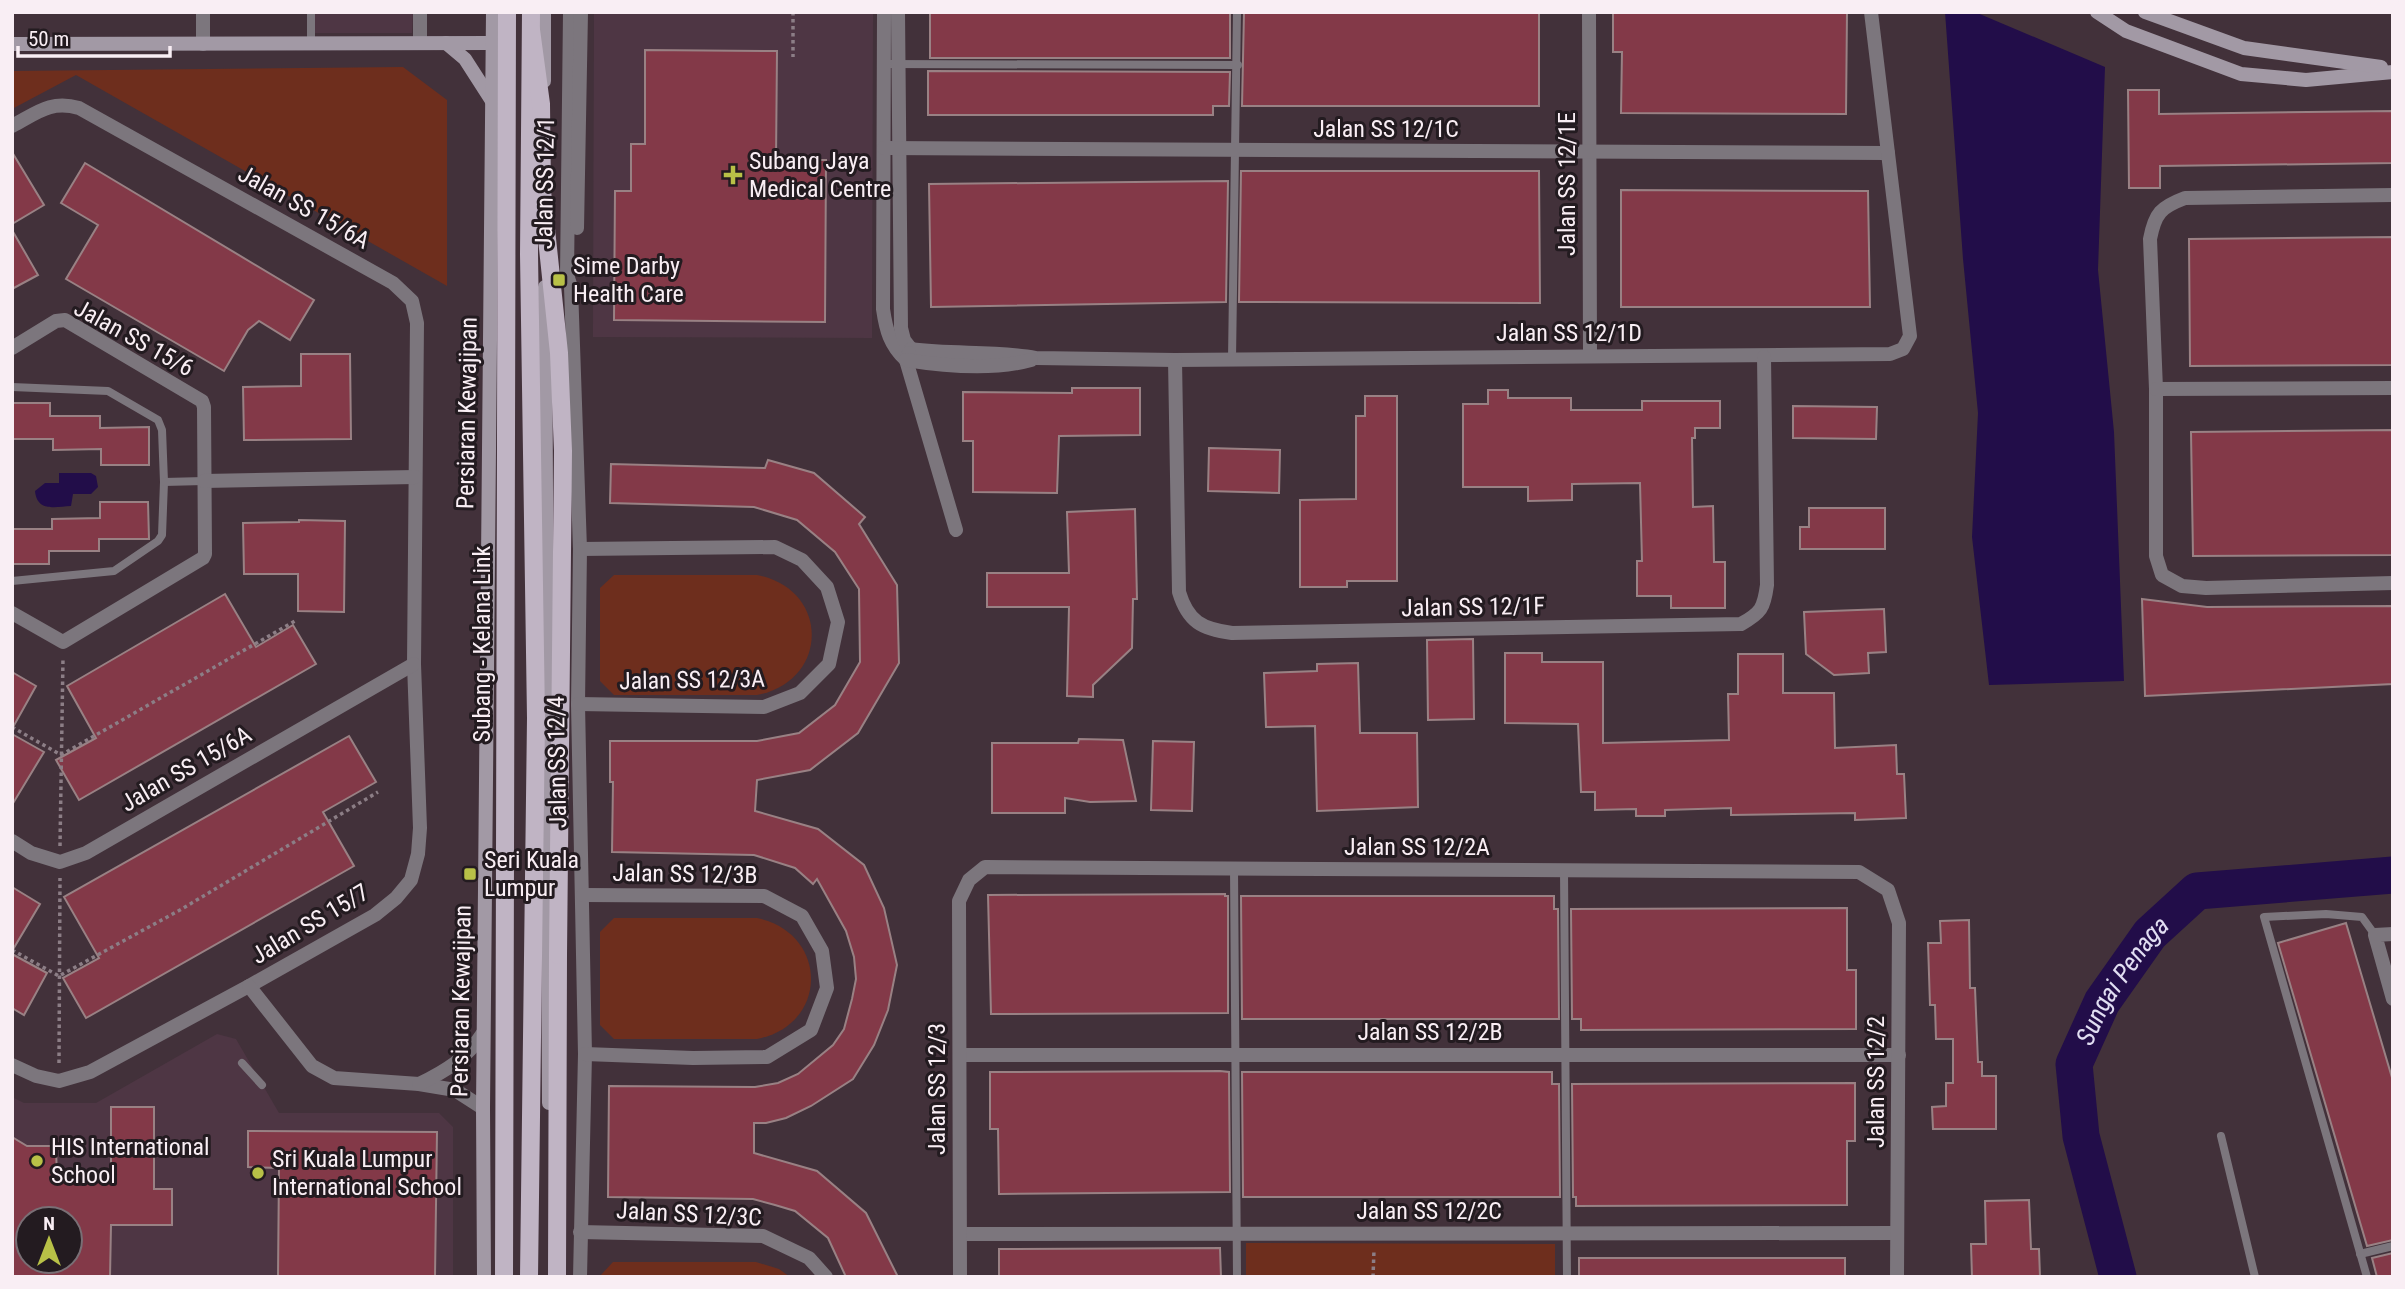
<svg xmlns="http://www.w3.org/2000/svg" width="2405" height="1289" font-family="'Roboto Condensed',sans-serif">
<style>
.built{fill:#4e3644;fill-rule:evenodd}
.green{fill:#6e2e1d}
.water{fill:#220d49}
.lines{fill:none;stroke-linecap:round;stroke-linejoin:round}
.river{stroke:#220d49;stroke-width:37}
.building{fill:#833948;stroke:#998184;stroke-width:2;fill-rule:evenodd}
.path{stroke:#8c7e86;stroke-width:3.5;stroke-dasharray:3.5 3.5;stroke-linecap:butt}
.lane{stroke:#7c767d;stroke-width:8}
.street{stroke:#7c767d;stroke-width:14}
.secondary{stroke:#a299a5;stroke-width:14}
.primary{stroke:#c0b4c4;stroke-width:18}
.primary-bridge{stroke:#c0b4c4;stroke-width:18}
.poi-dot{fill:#b8c147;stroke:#231b20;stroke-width:2.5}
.labels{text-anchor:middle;stroke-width:6;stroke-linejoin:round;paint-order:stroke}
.street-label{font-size:24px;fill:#f9eef4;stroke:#231b20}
.poi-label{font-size:24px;fill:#f9eef4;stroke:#231b20;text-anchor:start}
.water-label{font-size:26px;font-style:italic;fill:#e1def2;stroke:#231b20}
</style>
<rect width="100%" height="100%" fill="#42313a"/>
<!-- built -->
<g class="built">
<polygon points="314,12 413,12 412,33 314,33"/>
<polygon points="594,12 873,12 872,338 593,337"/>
<path d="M217 1034 236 1039 279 1113H439L453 1127V1277H12V1097L24 1103H96ZM28 1219H70V1261H28Z"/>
</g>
<!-- green -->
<g class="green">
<polygon points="403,67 447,100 447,286 76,75 12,109 12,71"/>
<path d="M614 575H757C830 589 830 681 757 695H614L600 681V588Z"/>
<path d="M614 918H757C829 933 829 1025 757 1039H614L600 1025V932Z"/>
<polygon points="1246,1243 1555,1244 1555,1277 1246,1277"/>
<polygon points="613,1262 756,1262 779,1269 790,1277 599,1277"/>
</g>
<!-- water -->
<g class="water">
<polygon points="1945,12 1975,12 2105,67 2098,270 2114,432 2124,681 1989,685 1972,537 1978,413 1963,259"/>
<path d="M59 473H91L96 476 98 487 91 494H73L71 506C55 507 37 512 35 491L45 483H59Z"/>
</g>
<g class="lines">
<!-- river -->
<path class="river" id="s1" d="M2118 1277 2081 1136 2074 1064 2102 1002 2150 934 2197 891 2393 875"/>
</g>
<!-- building -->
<g class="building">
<rect x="930" y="12" width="300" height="46"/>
<polygon points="1244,12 1539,12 1539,106 1242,106"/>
<polygon points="1613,12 1847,12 1846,114 1621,113 1622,52 1613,52"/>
<polygon points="645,50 777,51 776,160 826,160 825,322 614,320 615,191 631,191 631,144 645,144"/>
<polygon points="928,71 1230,72 1229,106 1213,106 1213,115 928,115"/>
<polygon points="2128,90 2159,90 2159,114 2393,111 2393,163 2160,166 2160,188 2129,188"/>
<polygon points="12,152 44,205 12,224"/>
<polygon points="85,163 314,300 290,340 259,321 248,330 224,371 66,279 98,225 61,203"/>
<polygon points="1241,171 1539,171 1540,303 1239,302"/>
<polygon points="1228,181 1226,302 931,307 929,184"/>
<polygon points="1621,190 1868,191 1870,307 1621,307"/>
<polygon points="12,230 38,275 12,289"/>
<polygon points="2393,237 2393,365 2190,366 2189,239"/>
<polygon points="301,354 350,354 351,439 244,440 243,387 301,386"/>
<polygon points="1072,388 1140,388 1140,435 1059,436 1057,493 973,492 973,441 963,441 963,392 1072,393"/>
<polygon points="1488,390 1508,390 1508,398 1571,398 1571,410 1642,410 1642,401 1720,401 1720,428 1695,428 1695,438 1692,438 1693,507 1713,506 1714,562 1725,562 1725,608 1671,608 1671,596 1637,596 1637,561 1642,561 1640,483 1572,484 1572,500 1528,501 1528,487 1463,487 1463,404 1488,404"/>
<polygon points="1365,396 1397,396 1397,581 1347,581 1347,587 1300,587 1300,500 1356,499 1356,416 1365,416"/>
<polygon points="12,403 50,403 50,416 100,416 100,428 149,427 149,465 101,465 101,449 53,450 53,439 12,439"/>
<polygon points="1793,406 1877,407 1876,439 1793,438"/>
<polygon points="2393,430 2393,555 2193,556 2191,432"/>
<polygon points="1209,448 1280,450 1279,493 1208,491"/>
<polygon points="768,460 814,473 865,517 859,524 897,585 899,663 858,733 810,770 757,780 755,811 818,829 864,865 884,908 897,965 888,1010 874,1045 853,1079 811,1106 786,1118 766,1123 754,1123 754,1153 817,1171 866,1213 898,1277 846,1277 828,1238 795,1211 775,1205 753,1199 608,1197 609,1086 755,1087 778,1083 798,1074 833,1045 844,1029 852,999 856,979 854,957 846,931 817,879 813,884 795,868 754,855 612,852 613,782 610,782 610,741 757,741 799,733 835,705 860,662 859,589 835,552 797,520 754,507 610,503 611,464 765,468"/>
<polygon points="100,502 148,502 149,539 99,539 99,551 49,551 49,564 12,564 12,529 52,529 52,519 100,518"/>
<polygon points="1809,508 1885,508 1885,549 1800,549 1800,527 1809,527"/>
<polygon points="1135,509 1137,599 1133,599 1132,648 1093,685 1093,697 1067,696 1069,607 987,607 987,573 1069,573 1067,512"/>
<polygon points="299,520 345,521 344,612 298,611 298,574 244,574 243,523 299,522"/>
<polygon points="225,594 256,647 293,625 316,664 79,800 56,760 96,738 67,686"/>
<polygon points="2142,599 2207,607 2393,606 2393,684 2145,696"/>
<polygon points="1884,609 1886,652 1868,653 1869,673 1834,675 1806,654 1804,612"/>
<polygon points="1473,639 1474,719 1428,720 1427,640"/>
<polygon points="1505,653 1542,653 1542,662 1603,662 1603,743 1729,740 1728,694 1738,694 1738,654 1783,654 1783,693 1834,693 1835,748 1896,745 1897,774 1904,774 1906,818 1855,820 1855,813 1731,815 1731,808 1665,810 1665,816 1636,816 1636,809 1595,810 1595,792 1581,792 1578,724 1505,723"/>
<polygon points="1358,663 1360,733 1417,733 1418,807 1317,811 1315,726 1266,727 1264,673 1317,671 1317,664"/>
<polygon points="12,672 36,686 12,729"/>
<polygon points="12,734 44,752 12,805"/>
<polygon points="349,736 376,782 323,812 354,866 86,1018 63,978 99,958 64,897"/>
<polygon points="1079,739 1123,740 1136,801 1090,802 1065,798 1065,813 992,813 992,743 1078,743"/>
<polygon points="1153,741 1194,742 1192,811 1151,810"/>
<polygon points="12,887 40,904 12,951"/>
<polygon points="1225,894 1225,896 1228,896 1228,1013 991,1014 988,895"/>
<polygon points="1241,896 1554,896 1554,909 1558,909 1559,1019 1242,1019"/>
<polygon points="1847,908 1847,970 1856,970 1856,1029 1581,1030 1581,1019 1572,1019 1571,909"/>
<polygon points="1969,920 1970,988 1975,988 1978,1062 1982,1062 1982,1076 1996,1076 1996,1129 1933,1129 1932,1107 1946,1106 1946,1083 1953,1083 1953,1039 1936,1039 1935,1005 1930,1005 1928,943 1941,943 1940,921"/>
<polygon points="2346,923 2393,1081 2393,1240 2367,1246 2278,943"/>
<polygon points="12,954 47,973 24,1015 12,1008"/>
<polygon points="1220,1071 1229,1072 1230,1192 999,1194 998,1129 990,1129 990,1072"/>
<polygon points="1242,1072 1552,1072 1552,1084 1559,1084 1560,1197 1243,1197"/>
<polygon points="1855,1083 1855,1141 1847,1141 1847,1205 1576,1206 1576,1197 1573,1197 1572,1084"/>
<path d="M111 1107H154V1189H172V1225H111L110 1277H12V1137L27 1146H56L57 1181H111ZM28 1219H70V1261H28Z"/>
<polygon points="248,1131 437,1132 435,1277 278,1277 279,1168 248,1167"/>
<polygon points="2029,1200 2031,1249 2039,1249 2040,1277 1972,1277 1971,1244 1986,1244 1985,1201"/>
<polygon points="1220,1248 1221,1277 999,1277 999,1249"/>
<polygon points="2393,1253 2393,1277 2377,1277 2372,1258"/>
<rect x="1579" y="1258" width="266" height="19"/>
</g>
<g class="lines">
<!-- path -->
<g class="path">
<polyline points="793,12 793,57"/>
<polyline points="12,727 61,755 295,621"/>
<polyline points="60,846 63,658"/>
<polyline points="12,950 59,976 180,910 378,792"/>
<polyline points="59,1063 60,878"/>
<polyline points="1373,1277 1374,1250"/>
</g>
<!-- lane -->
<g class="lane">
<polyline points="311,12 311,44"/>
<polyline points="884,64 1238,65"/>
<polyline points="1232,359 1237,12"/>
<polyline points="12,387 108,391 158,420 162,430 164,482 162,535 158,541 114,571 12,581"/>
<polyline points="164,482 204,481"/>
<polyline points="1234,868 1237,1277"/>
<polyline points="1564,870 1567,1277"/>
<polyline points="242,1063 262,1085"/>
<polyline points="2221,1136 2255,1277"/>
<polyline points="2360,1254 2393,1246"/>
<polyline points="2367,1277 2264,917 2326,914 2362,917 2375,935"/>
</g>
<!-- street -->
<g class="street">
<polyline points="570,12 567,275 571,287 580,549 578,704 585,1054 580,1277"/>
<path d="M884 12 883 309C886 330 890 345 906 360"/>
<polyline points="898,12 901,328 904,340 911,349"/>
<polyline points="1589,12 1590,355"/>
<polyline points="420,43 420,12"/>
<polyline points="203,44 203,12"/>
<path d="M12 126C37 113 50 100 79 108L393 283 412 301 417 323 414 664 420 828 418 854 411 880 396 898 375 915 249 986 90 1072 59 1081 36 1076 12 1065"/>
<polyline points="884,148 1888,153"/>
<path d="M2393 195 2185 198C2161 207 2155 213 2150 239L2156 389V556L2162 575 2182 586 2206 588 2393 583"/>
<polyline points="577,228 581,12"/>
<polyline points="12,348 56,321 65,320 202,401 204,407 205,554 203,558 63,642 12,613"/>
<path d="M911 349C952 355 995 350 1036 358L1175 360 1890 354 1903 349 1910 336 1871 12"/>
<polyline points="909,353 906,360 956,530"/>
<path d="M906 360C944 366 995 370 1031 360"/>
<path d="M1175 360 1179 592C1188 622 1202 629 1232 633L1741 624C1761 613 1764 608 1767 585L1764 357"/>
<polyline points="2156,389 2393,388"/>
<polyline points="204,481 415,477"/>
<polyline points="578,704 764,707 800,693 829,664 838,622 827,587 802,560 775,547 580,549"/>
<polyline points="12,841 31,853 60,862 86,853 414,664"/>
<polyline points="583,895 764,896 802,916 822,951 827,988 811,1030 767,1057 693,1058 585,1054"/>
<polyline points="2393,934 2375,935 2393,999"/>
<polyline points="249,986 312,1066 334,1078 419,1084 455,1090 483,1108"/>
<polyline points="960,1055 1899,1055"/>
<path d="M419 1084C446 1071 467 1058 483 1033"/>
<polyline points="580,1232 763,1236 809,1258 826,1277"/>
<polyline points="960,1234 1897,1233"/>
<polyline points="960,1277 959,901 969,880 985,867 1859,872 1888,890 1899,923 1897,1277"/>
</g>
<!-- secondary -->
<g class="secondary">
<polyline points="544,12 544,81"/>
<polyline points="2097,12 2126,31 2241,74 2306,80 2393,72"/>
<polyline points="2145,12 2244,48 2381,67"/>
<polyline points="446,43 465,59 492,101"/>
<polyline points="12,44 493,43"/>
<polyline points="545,287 549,1103"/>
<polyline points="484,1277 483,1108 493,12"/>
</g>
<!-- primary -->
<g class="primary">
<polyline points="504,1277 507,12"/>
<polyline points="529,1277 536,718 529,254 531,12"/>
<polyline points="557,1277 558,955"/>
</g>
<!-- primary-bridge -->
<polyline class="primary-bridge" points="531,30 541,104 542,191 559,353 563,451 558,955"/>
</g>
<!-- markers -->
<g class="poi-dot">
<path d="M729.5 164.5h7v7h7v7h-7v7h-7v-7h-7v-7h7z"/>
<rect x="552" y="273" width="14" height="14" rx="3.5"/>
<rect x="463" y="867" width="14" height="14" rx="3.5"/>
<circle cx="37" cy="1161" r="7"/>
<circle cx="258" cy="1173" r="7"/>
</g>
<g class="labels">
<!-- street labels -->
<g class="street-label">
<text x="1386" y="137">Jalan SS 12/1C</text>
<text transform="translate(545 183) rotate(-89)" y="8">Jalan SS 12/1</text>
<text transform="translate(1567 184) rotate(-90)" y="8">Jalan SS 12/1E</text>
<text transform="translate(304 207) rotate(29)" y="8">Jalan SS 15/6A</text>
<text x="1569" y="341">Jalan SS 12/1D</text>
<text transform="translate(134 338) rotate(29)" y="8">Jalan SS 15/6</text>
<text transform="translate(467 413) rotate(-89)" y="8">Persiaran Kewajipan</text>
<text transform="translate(1473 607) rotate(-1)" y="8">Jalan SS 12/1F</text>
<text transform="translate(482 644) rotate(-90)" y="8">Subang - Kelana Link</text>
<text transform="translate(692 680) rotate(-1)" y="8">Jalan SS 12/3A</text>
<text transform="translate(557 762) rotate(-91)" y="8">Jalan SS 12/4</text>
<text transform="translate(186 769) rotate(-30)" y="8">Jalan SS 15/6A</text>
<text x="1417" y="855">Jalan SS 12/2A</text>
<text transform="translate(685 874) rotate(1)" y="8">Jalan SS 12/3B</text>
<text transform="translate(310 924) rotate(-31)" y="8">Jalan SS 15/7</text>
<text transform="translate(461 1001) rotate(-89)" y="8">Persiaran Kewajipan</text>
<text x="1430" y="1040">Jalan SS 12/2B</text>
<text transform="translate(1876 1082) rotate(-90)" y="8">Jalan SS 12/2</text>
<text transform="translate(937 1089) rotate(-90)" y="8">Jalan SS 12/3</text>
<text x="1429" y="1219">Jalan SS 12/2C</text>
<text transform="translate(689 1214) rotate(3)" y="8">Jalan SS 12/3C</text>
</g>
<!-- poi labels -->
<g class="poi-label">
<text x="749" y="169">Subang Jaya<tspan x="749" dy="28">Medical Centre</tspan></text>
<text x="573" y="274">Sime Darby<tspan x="573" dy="28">Health Care</tspan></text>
<text x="484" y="868">Seri Kuala<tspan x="484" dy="28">Lumpur</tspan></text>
<text x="51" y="1155">HIS International<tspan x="51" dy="28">School</tspan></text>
<text x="272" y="1167">Sri Kuala Lumpur<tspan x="272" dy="28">International School</tspan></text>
</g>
<!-- water labels -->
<g class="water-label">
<text dy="9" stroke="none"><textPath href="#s1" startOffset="315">Sungai Penaga</textPath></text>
</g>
</g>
<!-- border -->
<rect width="2405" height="1289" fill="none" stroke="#f9eef4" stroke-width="28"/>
<!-- north arrow -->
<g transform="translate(49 1240)"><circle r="33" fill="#231b20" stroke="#796f75" stroke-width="2"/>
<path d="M0-5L12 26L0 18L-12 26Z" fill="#b8c147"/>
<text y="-10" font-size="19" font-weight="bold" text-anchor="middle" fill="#f9eef4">N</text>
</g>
<!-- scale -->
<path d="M18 46v10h152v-10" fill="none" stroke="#f9eef4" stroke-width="3.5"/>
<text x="28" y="46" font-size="21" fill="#f9eef4" stroke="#231b20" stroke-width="5" paint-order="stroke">50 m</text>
</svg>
